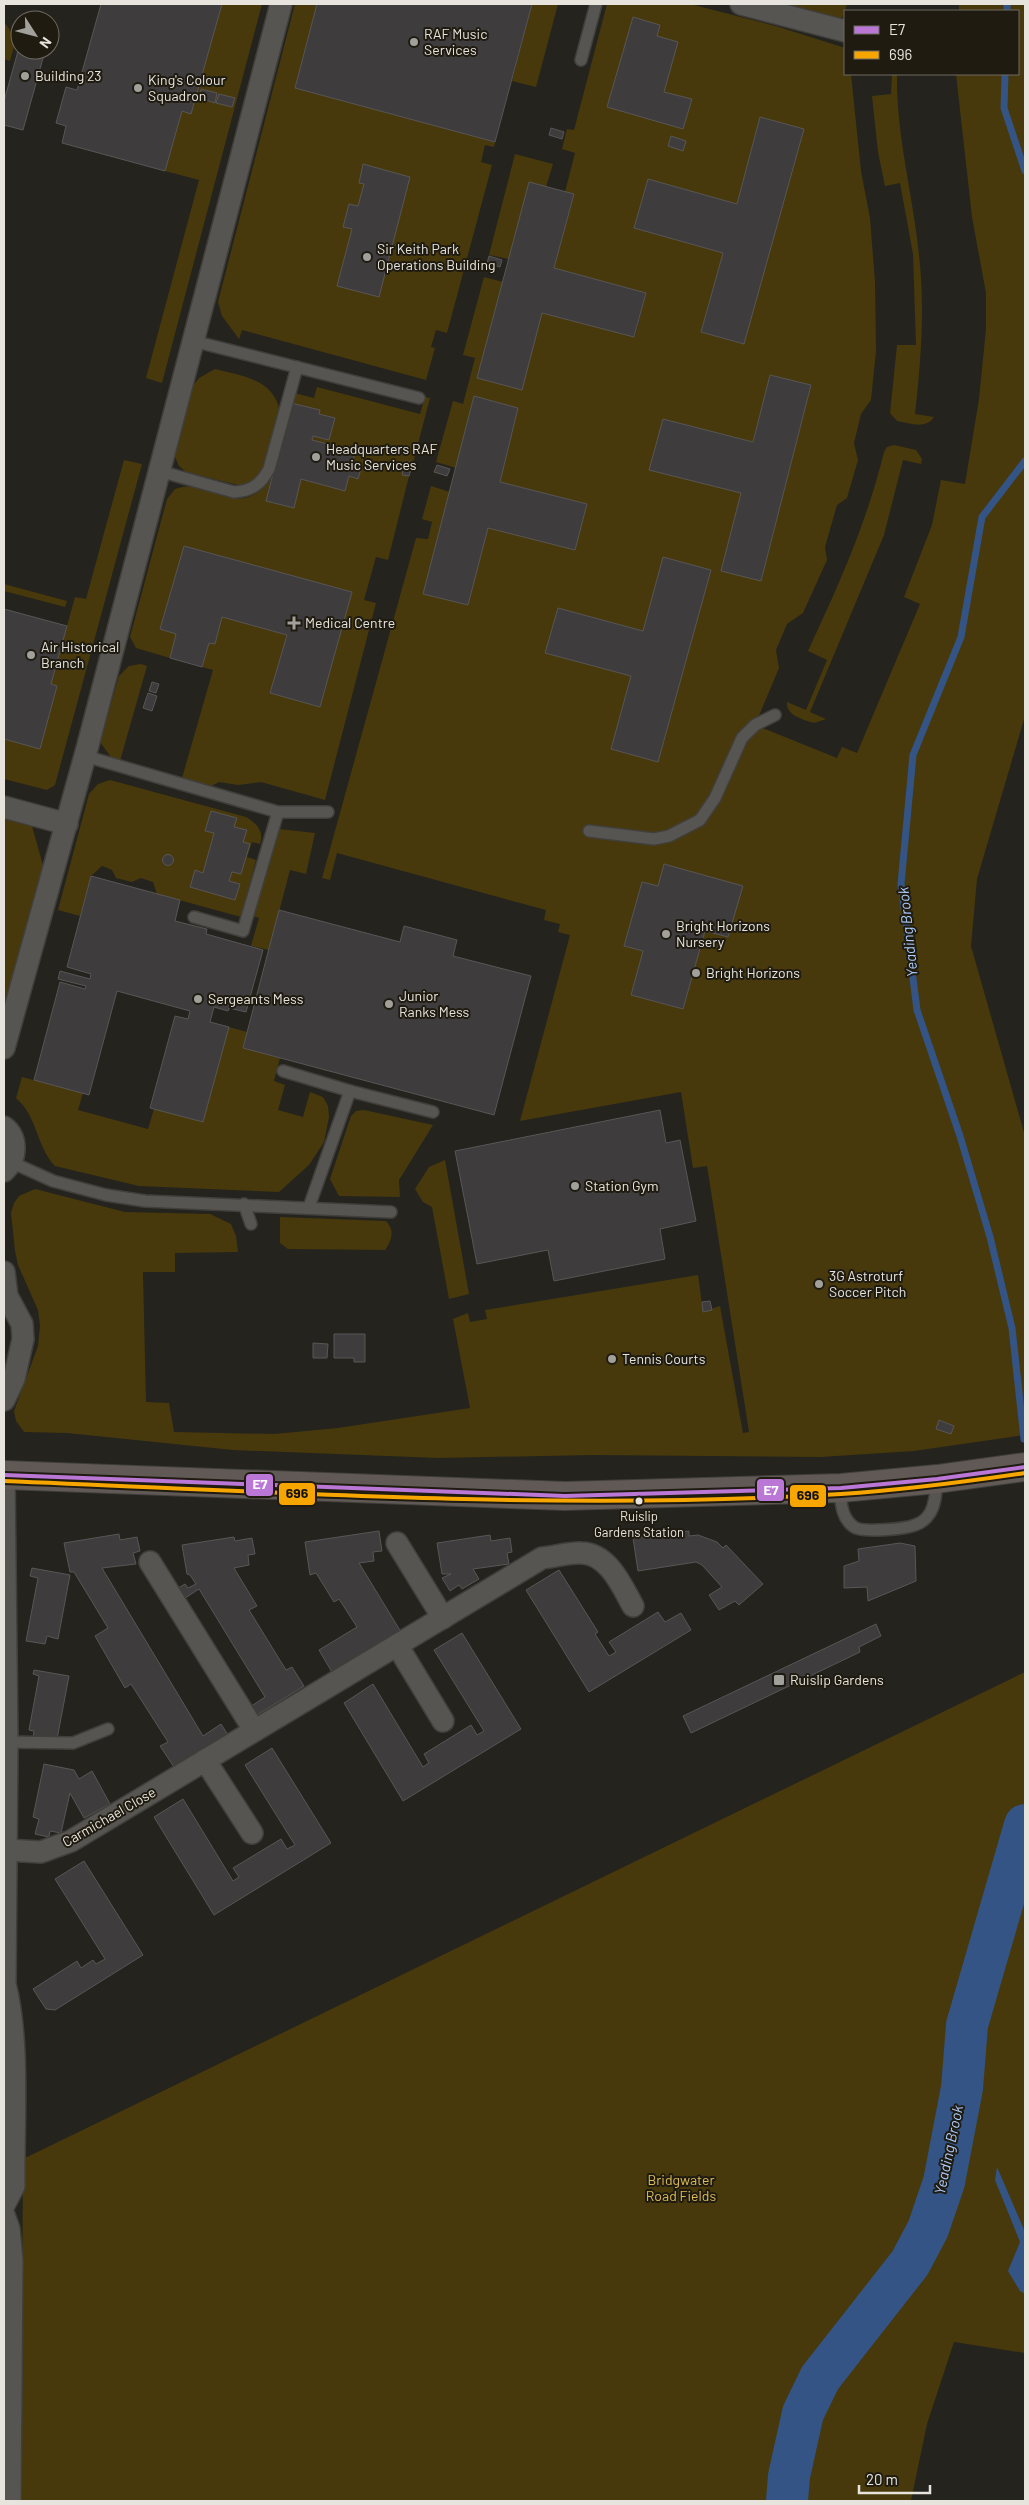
<svg xmlns="http://www.w3.org/2000/svg" width="1029" height="2505" font-family="Barlow,sans-serif">
<style>
.green{fill:#47390b;fill-rule:evenodd}
.water{fill:#335485}
.lines{fill:none;stroke-linecap:round;stroke-linejoin:round}
.stream{stroke:#335485;stroke-width:7}
.river{stroke:#335485;stroke-width:42}
.building{fill:#3e3c3c;stroke:#585656}
.service-casing{stroke:#403f3b;stroke-width:14}
.minor-casing{stroke:#403f3b;stroke-width:24}
.primary-casing{stroke:#403f3b;stroke-width:30}
.service{stroke:#575551;stroke-width:11}
.minor{stroke:#575551;stroke-width:21}
.primary{stroke:#615955;stroke-width:28}
.bus-1-casing{stroke:#1f1b11;stroke-width:8}
.bus-2-casing{stroke:#1f1b11;stroke-width:8}
.bus-1{stroke:#ba77d6;stroke-width:4}
.bus-2{stroke:#f7a600;stroke-width:4}
.poi-dot{fill:#a2a09a;stroke:#1f1b11;stroke-width:2}
.bus-dot{fill:#e6e4dd;stroke:#1f1b11;stroke-width:2}
.labels{text-anchor:middle;stroke-width:4;stroke-linejoin:round;paint-order:stroke}
.bus-label{font-size:13px;fill:#e6e4dd;stroke:#1f1b11}
.poi-label{font-size:14px;fill:#e6e4dd;stroke:#1f1b11;text-anchor:start}
.street-label{font-size:14px;fill:#e6e4dd;stroke:#1f1b11}
.park-label{font-size:14px;fill:#ddbc54;stroke:#1f1b11}
.water-label{font-size:15px;font-style:italic;fill:#abccfc;stroke:#1f1b11}
.line-badge{stroke:#1f1b11;stroke-width:2}
.badge-label{font-size:14px;text-anchor:middle;font-weight:bold;fill:#fff}
.pale-badge-label{font-size:14px;text-anchor:middle;font-weight:bold;fill:#111}
</style>
<rect width="100%" height="100%" fill="#24231e"/>
<!-- green -->
<g class="green">
<polygon points="222,4 262,4 162,383 146,378 199,180 165,171 182,111 191,113"/>
<polygon points="295,4 317,4 295,88 495,142 494,147 485,145 481,162 492,165 447,333 436,330 431,347 435,348 426,380 242,330 239,339 222,316 218,302"/>
<polygon points="532,4 558,4 536,87 512,81"/>
<path d="M607 4H690L779 27 845 48V74H851L861 171 870 218 875 282 876 351 871 400 861 414 854 443 858 460 847 498 837 505 825 547 827 560 803 613 787 624 776 650 779 668 755 725 837 758 842 747 857 753 920 604 904 597 932 525 941 480 965 484 979 399 986 329V293L972 217 956 74H1018V11H959V4H1025V716L977 879 971 946 1025 1136V1435L914 1451 821 1457 594 1455 438 1458 233 1450 67 1433 24 1432 16 1421 14 1411 38 1346 40 1326 38 1310 18 1265 15 1251 11 1213 14 1203 19 1196 35 1189 125 1212 210 1214 231 1224 236 1236 238 1252 175 1253V1272H143L146 1402 169 1403 174 1432 274 1434 338 1428 470 1408 453 1319 468 1313 470 1322 487 1319 485 1310 698 1275 703 1312 720 1306 743 1433 749 1432 707 1166 693 1168 681 1092 520 1121 570 935 558 932 560 924 544 920 546 910 337 853 330 880 322 878 416 538 428 539 432 522 422 519 431 486 450 492 424 594 468 605 488 528 575 549 587 504 500 482 518 408 474 396 456 468 436 462 453 401 463 404 475 358 463 355 484 277 503 282 542 313 635 337 646 293 554 268 574 195 565 192 575 153 562 149 567 129 574 130ZM760 117 803 130 743 344 701 332 723 253 634 228 648 179 737 204ZM770 375 811 385 761 581 741 493 650 470 663 419 753 442ZM663 557 711 570 658 762 611 749 631 676 546 653 558 608 643 631ZM642 882 658 886H743L728 937 705 931 683 1009 631 995 643 951 624 946Z"/>
<polygon points="794,4 847,4 843,17 838,20 793,8"/>
<polygon points="4,22 16,38 10,61 4,59"/>
<path d="M892 74H897C896 135 913 194 919 255 925 308 921 361 915 414L934 417C925 430 910 423 897 421L890 413 897 345H916L913 254 900 183 885 186 878 152 872 96 891 94Z"/>
<polygon points="515,154 553,164 546,187 509,259 489,255"/>
<path d="M215 369C242 376 275 379 280 413L264 470 259 477 242 486 186 472 179 466 175 457 193 386 199 378Z"/>
<path d="M317 387 420 414 425 397 430 398 413 463 405 462 402 474 409 476 388 560 376 557 364 600 376 603 325 800 261 782 238 785 219 782 209 787 182 778 213 670 202 667 209 643 215 644 222 617 287 635 270 693 320 707 352 592 184 546 160 629 176 634 170 658 136 648 130 637 167 499 175 489C213 475 236 524 271 479L266 501 293 508 301 479 345 491 349 476 358 479 362 465 353 462 355 451 312 440 313 436 329 440 335 418 319 414V410L291 403 294 393 314 398Z"/>
<path d="M894 445 916 450 922 459 921 464 903 460 884 535 810 712 826 719 814 723C803 719 786 716 787 702L806 710 827 660 808 651C839 584 866 525 884 452L887 447Z"/>
<polygon points="124,460 142,464 55,785 47,790 4,779 4,739 40,749 57,686 51,684 75,597 86,599"/>
<polygon points="4,584 67,601 65,607 4,591"/>
<polygon points="141,664 147,666 120,761 111,757 100,742 119,676 129,666"/>
<path d="M110 780 246 817C257 824 264 830 260 844L252 842 247 857 256 860 241 917 157 894 153 882 141 878 132 882 116 878 112 870 102 866 91 876 80 916 58 910 89 794 98 784Z"/>
<polygon points="4,819 32,826 44,869 4,1020"/>
<polygon points="279,829 315,833 306,874 290,870 269,950 251,946 259,918 253,916"/>
<path d="M229 1027 247 1032 243 1048 280 1058 274 1081 285 1085 278 1110 303 1117 310 1092 323 1097 328 1106 329 1117 324 1142 309 1165 279 1192 139 1186 55 1166C36 1146 38 1117 16 1098L22 1077 83 1093 78 1110 148 1129 154 1109Z"/>
<polygon points="364,1110 433,1125 399,1180 400,1197 339,1196 330,1179 351,1116 356,1111"/>
<polygon points="445,1160 469,1294 449,1299 432,1207 423,1202 415,1189 429,1167"/>
<path d="M280 1217 386 1221C395 1230 392 1240 385 1250L288 1249 280 1243Z"/>
<polygon points="1025,1672 1025,2353 954,2342 927,2424 911,2501 21,2501 23,2159"/>
</g>
<!-- water -->
<polygon class="water" points="997,2167 1025,2232 1025,2294 1020,2291 1008,2271 1020,2242 995,2180"/>
<g class="lines">
<!-- stream -->
<g class="stream">
<polyline points="1007,11 1007,4"/>
<polyline points="1005,74 1004,108 1025,171"/>
<polyline points="1024,1439 1012,1328 990,1237 960,1136 917,1010 901,884 913,755 961,637 982,517 1025,461"/>
</g>
<!-- river -->
<polyline class="river" points="787,2501 789,2476 803,2413 820,2378 910,2263 928,2229 944,2182 962,2088 967,2025 1025,1825"/>
</g>
<!-- building -->
<g class="building">
<polygon points="101,4 222,4 191,114 182,111 165,171 62,143 66,126 56,123 66,87 77,90"/>
<polygon points="317,4 532,4 495,142 295,88"/>
<polygon points="633,17 660,25 657,36 678,42 664,92 692,99 683,129 607,107"/>
<polygon points="20,44 20,50 45,51 23,130 4,125 4,101"/>
<polygon points="201,89 217,93 215,103 199,98"/>
<polygon points="219,94 235,98 232,107 216,103"/>
<polygon points="760,117 804,129 744,344 701,332 723,253 634,228 648,179 737,204"/>
<polygon points="551,128 564,132 562,139 549,135"/>
<polygon points="671,136 686,141 683,151 668,146"/>
<polygon points="363,164 410,177 379,297 337,286 352,229 343,227 349,204 358,206 364,184 359,183"/>
<polygon points="529,182 574,194 554,268 646,293 634,337 542,313 522,390 477,378"/>
<polygon points="489,256 502,260 500,267 487,263"/>
<polygon points="770,375 811,385 761,581 721,571 741,493 649,470 663,419 753,442"/>
<polygon points="474,396 518,408 500,482 587,504 575,550 488,528 468,605 423,594"/>
<polygon points="291,403 320,410 319,414 335,418 329,440 313,436 312,440 355,451 353,462 362,465 358,479 349,476 345,491 301,479 294,508 266,501"/>
<polygon points="405,461 413,463 409,476 402,475"/>
<polygon points="437,465 450,469 447,476 434,472"/>
<polygon points="184,546 352,592 320,707 270,693 287,635 222,617 215,644 209,643 202,667 170,658 176,634 160,629"/>
<polygon points="663,557 711,570 658,762 611,749 631,676 545,653 558,608 643,631"/>
<polygon points="4,609 67,626 51,684 57,686 40,749 4,739"/>
<polygon points="152,682 159,684 156,693 149,691"/>
<polygon points="148,693 157,696 152,711 143,708"/>
<polygon points="211,811 237,818 234,827 247,830 243,842 250,844 241,874 232,872 229,881 240,884 235,900 190,887 195,870 203,873 214,833 205,831"/>
<circle cx="168" cy="860" r="5.5"/>
<polygon points="664,864 743,886 728,937 705,931 683,1009 631,995 643,951 624,946 642,882 658,886"/>
<polygon points="91,876 180,900 175,921 207,929 206,934 263,950 246,1012 229,1008 228,1011 214,1007 210,1022 229,1027 203,1122 150,1108 175,1016 188,1019 190,1011 117,991 89,1095 34,1080 60,982 85,989 86,986 58,979 60,971 90,979 91,974 67,967"/>
<polygon points="279,910 400,942 404,926 431,933 457,940 453,956 531,976 494,1115 243,1048"/>
<polygon points="660,1110 666,1143 680,1140 696,1221 660,1229 665,1259 554,1281 548,1250 477,1264 455,1151"/>
<polygon points="710,1301 712,1310 703,1312 702,1302"/>
<polygon points="334,1334 365,1334 365,1362 354,1362 354,1358 334,1358"/>
<polygon points="313,1343 328,1344 327,1358 313,1358"/>
<polygon points="939,1420 954,1426 951,1434 936,1429"/>
<polygon points="379,1531 382,1551 373,1552 374,1561 359,1563 401,1632 333,1674 319,1650 357,1627 339,1599 334,1602 316,1573 310,1575 305,1542"/>
<polygon points="689,1531 689,1536 698,1535 717,1542 723,1548 726,1545 763,1584 739,1605 735,1601 719,1610 709,1595 722,1587 702,1565 696,1562 638,1571 633,1538"/>
<polygon points="119,1534 120,1540 137,1537 140,1551 133,1553 136,1564 102,1568 203,1736 221,1724 228,1735 174,1767 160,1746 168,1742 131,1684 125,1688 95,1636 108,1628 74,1572 70,1572 64,1543"/>
<polygon points="490,1535 491,1541 510,1538 512,1552 507,1553 509,1564 473,1569 479,1579 462,1589 459,1585 450,1591 442,1578 451,1574 442,1574 437,1543"/>
<polygon points="234,1537 235,1541 252,1538 255,1554 248,1555 249,1565 234,1568 257,1606 249,1610 286,1670 292,1667 304,1686 252,1718 247,1709 265,1697 199,1589 182,1600 175,1590 185,1584 188,1588 196,1584 190,1575 187,1574 182,1545"/>
<polygon points="900,1543 915,1546 916,1581 868,1601 867,1587 844,1588 844,1566 859,1561 858,1549"/>
<polygon points="32,1568 70,1575 58,1639 47,1636 45,1644 26,1641 38,1578 30,1576"/>
<polygon points="559,1570 598,1632 595,1634 609,1656 616,1652 609,1642 658,1612 665,1622 681,1613 691,1630 589,1692 526,1590"/>
<polygon points="876,1624 881,1636 859,1647 860,1652 691,1733 683,1716"/>
<polygon points="462,1633 521,1729 403,1801 344,1703 373,1684 423,1767 429,1763 424,1754 471,1725 477,1735 484,1731 434,1650"/>
<polygon points="34,1670 69,1676 57,1739 33,1739 34,1731 29,1730 39,1676 33,1674"/>
<polygon points="272,1748 331,1843 214,1915 154,1817 183,1799 233,1881 239,1877 233,1868 281,1839 287,1849 295,1845 245,1765"/>
<polygon points="44,1764 74,1770 79,1779 92,1771 110,1804 84,1818 70,1793 61,1833 50,1831 49,1837 35,1834 39,1819 33,1817"/>
<polygon points="84,1861 143,1955 55,2010 46,2009 33,1989 77,1961 81,1968 93,1960 96,1964 105,1959 55,1879"/>
</g>
<g class="lines">
<!-- service casing -->
<g class="service-casing">
<g id="service">
<polyline points="581,60 596,4"/>
<polyline points="193,341 419,398"/>
<path d="M159 471 234 492C252 491 261 484 269 469L297 367"/>
<polyline points="85,756 278,812 243,931 194,917"/>
<polyline points="278,812 328,812"/>
<polyline points="589,831 654,839 669,836 700,820 715,798 742,738 755,725 775,715"/>
<polyline points="283,1071 350,1091"/>
<polyline points="11,1162 53,1181 106,1195 145,1201 391,1212"/>
<polyline points="244,1204 251,1224"/>
<polyline points="309,1207 350,1091 433,1112"/>
<path d="M841 1488C840 1502 841 1518 854 1527 863 1533 905 1529 915 1525 921 1523 927 1518 930 1513 936 1503 936 1490 937 1479"/>
<polyline points="7,1742 73,1743 108,1729"/>
</g>
</g>
<!-- minor casing -->
<g class="minor-casing">
<g id="minor">
<polyline points="741,4 845,31"/>
<polyline points="4,807 67,824"/>
<polyline points="4,1048 88,745 281,4"/>
<path d="M4 1127C18 1138 17 1159 4 1171"/>
<polyline points="4,1272 7,1296 22,1324 23,1339 14,1379 4,1400"/>
<polyline points="397,1543 443,1618"/>
<polyline points="150,1562 254,1730"/>
<polyline points="397,1645 443,1721"/>
<polyline points="205,1760 252,1833"/>
<path d="M6 1850 41 1852 71 1841 542 1558C555 1557 569 1552 581 1553 608 1553 622 1586 633 1606"/>
<path d="M4 2205 14 2186C13 2124 20 2043 5 1984L7 1742 4 1475"/>
<polyline points="4,2215 9,2229 12,2261 10,2501"/>
</g>
</g>
<!-- primary casing -->
<g class="primary-casing">
<polyline id="primary" points="4,1475 565,1496 841,1488 937,1479 1025,1467"/>
</g>
<!-- service -->
<use href="#service" class="service"/>
<!-- minor -->
<use href="#minor" class="minor"/>
<!-- primary -->
<use href="#primary" class="primary"/>
<!-- bus-1 casing -->
<g class="bus-1-casing">
<polyline id="bus-1" points="4,1475 565,1496 841,1488 937,1479 1025,1467"/>
</g>
<!-- bus-2 casing -->
<g class="bus-2-casing">
<path id="bus-2" d="M4 1481C283 1492 563 1511 841 1494 903 1490 964 1482 1025 1473"/>
</g>
<!-- bus-1 -->
<use href="#bus-1" class="bus-1"/>
<!-- bus-2 -->
<use href="#bus-2" class="bus-2"/>
</g>
<!-- markers -->
<g class="poi-dot">
<circle cx="414" cy="42" r="5"/>
<circle cx="25" cy="76" r="5"/>
<circle cx="138" cy="88" r="5"/>
<circle cx="367" cy="257" r="5"/>
<circle cx="316" cy="457" r="5"/>
<path d="M291.5 615.5h5v5h5v5h-5v5h-5v-5h-5v-5h5z"/>
<circle cx="31" cy="655" r="5"/>
<circle cx="666" cy="934" r="5"/>
<circle cx="696" cy="973" r="5"/>
<circle cx="198" cy="999" r="5"/>
<circle cx="389" cy="1004" r="5"/>
<circle cx="575" cy="1186" r="5"/>
<circle cx="819" cy="1284" r="5"/>
<circle cx="612" cy="1359" r="5"/>
<rect x="773" y="1674" width="12" height="12" rx="2.5"/>
</g>
<circle class="bus-dot" cx="639" cy="1501" r="4.5"/>
<g class="labels">
<!-- bus labels -->
<g class="bus-label">
<text x="639" y="1521">Ruislip<tspan x="639" dy="16">Gardens Station</tspan></text>
</g>
<!-- poi labels -->
<g class="poi-label">
<text x="424" y="39">RAF Music<tspan x="424" dy="16">Services</tspan></text>
<text x="35" y="81">Building 23</text>
<text x="148" y="85">King's Colour<tspan x="148" dy="16">Squadron</tspan></text>
<text x="377" y="254">Sir Keith Park<tspan x="377" dy="16">Operations Building</tspan></text>
<text x="326" y="454">Headquarters RAF<tspan x="326" dy="16">Music Services</tspan></text>
<text x="305" y="628">Medical Centre</text>
<text x="41" y="652">Air Historical<tspan x="41" dy="16">Branch</tspan></text>
<text x="676" y="931">Bright Horizons<tspan x="676" dy="16">Nursery</tspan></text>
<text x="706" y="978">Bright Horizons</text>
<text x="399" y="1001">Junior<tspan x="399" dy="16">Ranks Mess</tspan></text>
<text x="208" y="1004">Sergeants Mess</text>
<text x="585" y="1191">Station Gym</text>
<text x="829" y="1281">3G Astroturf<tspan x="829" dy="16">Soccer Pitch</tspan></text>
<text x="622" y="1364">Tennis Courts</text>
<text x="790" y="1685">Ruislip Gardens</text>
</g>
<!-- street labels -->
<g class="street-label">
<text transform="translate(109 1817) rotate(-30)" y="5">Carmichael Close</text>
</g>
<!-- park labels -->
<g class="park-label">
<text x="681" y="2185">Bridgwater<tspan x="681" dy="16">Road Fields</tspan></text>
</g>
<!-- water labels -->
<g class="water-label">
<text transform="translate(908 932) rotate(-96)" y="5">Yeading Brook</text>
<text transform="translate(949 2150) rotate(-78)" y="5">Yeading Brook</text>
</g>
</g>
<g class="line-badge">
<rect x="245" y="1473" width="29" height="24" rx="5" fill="#ba77d6"/>
<rect x="756" y="1478" width="29" height="24" rx="5" fill="#ba77d6"/>
<rect x="278" y="1482" width="38" height="24" rx="5" fill="#f7a600"/>
<rect x="789" y="1484" width="38" height="24" rx="5" fill="#f7a600"/>
</g>
<g class="badge-label">
<text x="260" y="1489">E7</text>
<text x="771" y="1495">E7</text>
</g>
<g class="pale-badge-label">
<text x="297" y="1498">696</text>
<text x="808" y="1500">696</text>
</g>
<!-- border -->
<rect width="1029" height="2505" fill="none" stroke="#e6e4dd" stroke-width="10"/>
<!-- legend -->
<rect x="844" y="10" width="175" height="65" fill="#1f1b11" stroke="#6f6b63"/>
<rect x="854" y="26" width="25" height="8" fill="#ba77d6" stroke="#6f6b63"/>
<text x="889" y="35" font-size="15" fill="#e6e4dd">E7</text>
<rect x="854" y="51" width="25" height="8" fill="#f7a600" stroke="#6f6b63"/>
<text x="889" y="60" font-size="15" fill="#e6e4dd">696</text>
<!-- north arrow -->
<g transform="translate(35 35) rotate(126)"><circle r="24" fill="#1f1b11" stroke="#6f6b63"/>
<path d="M0-4L9 19L0 12L-9 19Z" fill="#a2a09a"/>
<text y="-8" font-size="14" font-weight="bold" text-anchor="middle" fill="#e6e4dd">N</text>
</g>
<!-- scale -->
<path d="M859 2485v8h71v-8" fill="none" stroke="#e6e4dd" stroke-width="2.5"/>
<text x="866" y="2485" font-size="15" fill="#e6e4dd" stroke="#1f1b11" stroke-width="4" paint-order="stroke">20 m</text>
</svg>
